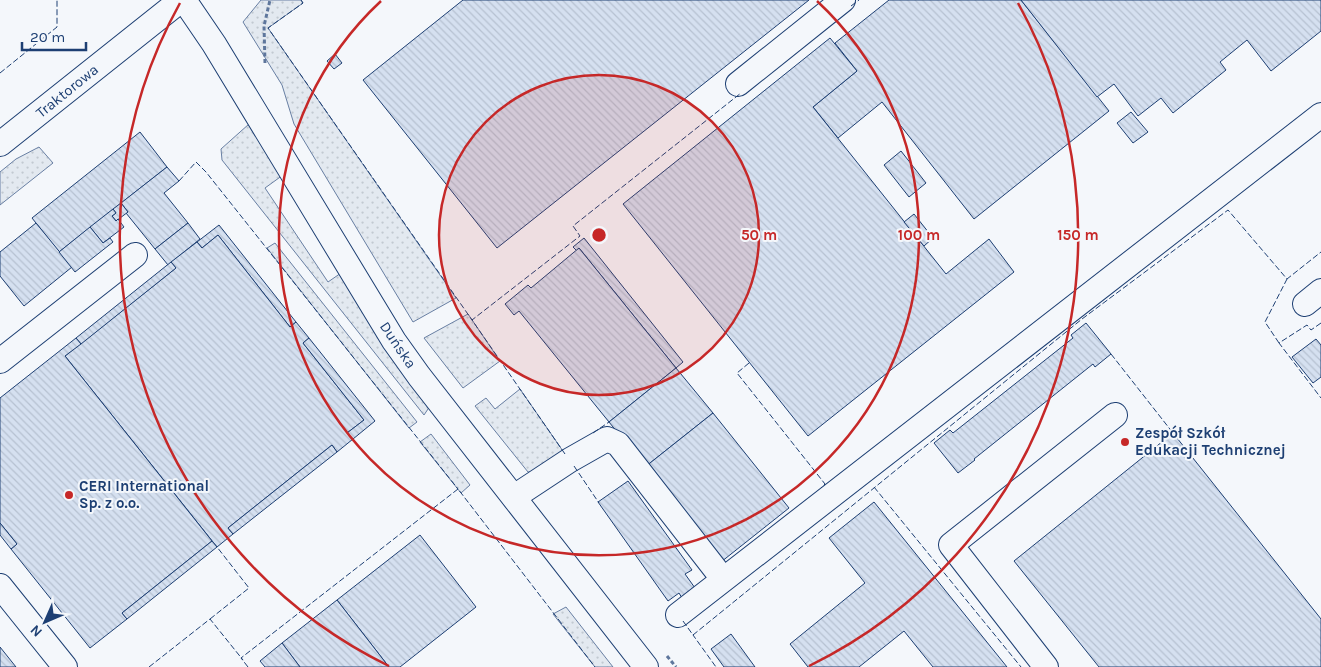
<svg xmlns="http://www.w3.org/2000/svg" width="1321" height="667" font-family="Karla,sans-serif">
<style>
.grass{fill:url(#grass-dots);stroke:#687fa3}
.building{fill:url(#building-back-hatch);stroke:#1d3f73}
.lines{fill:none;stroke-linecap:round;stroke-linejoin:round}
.minor-casing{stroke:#1d3f73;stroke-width:26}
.path{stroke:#5e769c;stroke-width:3;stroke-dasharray:4 2.5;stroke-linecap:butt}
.minor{stroke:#f4f7fb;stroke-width:24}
.fence{stroke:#1d3f73;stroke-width:1;stroke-dasharray:6 2.5;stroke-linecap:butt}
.ring{fill:none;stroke:#c62828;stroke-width:2.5}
.poi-dot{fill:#c62828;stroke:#f4f7fb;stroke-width:2}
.labels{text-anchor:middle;stroke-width:4;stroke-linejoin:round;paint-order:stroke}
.street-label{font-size:15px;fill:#1d3f73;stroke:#f4f7fb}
.poi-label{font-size:15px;font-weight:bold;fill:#1d3f73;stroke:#f4f7fb;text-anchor:start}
.centre{fill:#c62828;stroke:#f4f7fb;stroke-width:2.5}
.ring-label{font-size:15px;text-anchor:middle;font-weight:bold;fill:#c62828;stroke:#f4f7fb;stroke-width:4;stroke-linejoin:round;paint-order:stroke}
</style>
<defs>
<pattern id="grass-dots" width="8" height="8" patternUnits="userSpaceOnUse" patternTransform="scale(1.25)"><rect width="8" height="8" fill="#e3e9f0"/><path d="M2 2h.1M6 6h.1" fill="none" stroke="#c2c9d1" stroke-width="1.8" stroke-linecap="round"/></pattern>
<pattern id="building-back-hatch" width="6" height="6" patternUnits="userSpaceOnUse" patternTransform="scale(1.25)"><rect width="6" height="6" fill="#d5e0f0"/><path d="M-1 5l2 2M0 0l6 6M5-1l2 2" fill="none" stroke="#b6c1d1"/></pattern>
</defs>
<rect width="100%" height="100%" fill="#f4f7fb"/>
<!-- grass -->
<g class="grass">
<polygon points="261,0 301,0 303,3 268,28 456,298 413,322 294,124 282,85 243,22"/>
<polygon points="249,124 283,175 265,188 328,282 341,273 430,406 424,415 222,160 221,149"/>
<polygon points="39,147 53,163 0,205 0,172 16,159"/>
<polygon points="275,243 417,422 409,428 267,248"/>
<polygon points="468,314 500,361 463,388 424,338"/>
<polygon points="520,389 565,454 535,472 528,472 475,406 486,398 495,409"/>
<polygon points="431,434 470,485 461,493 420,442"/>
<polygon points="566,607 613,667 595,667 553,614"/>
</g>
<!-- building -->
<g class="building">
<polygon points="463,0 809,0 497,248 363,80"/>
<polygon points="889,0 1021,0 1109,111 974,219 882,102 838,138 813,107 857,71 835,43"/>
<polygon points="1021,0 1321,0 1321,31 1271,71 1247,40 1220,62 1226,70 1173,113 1161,98 1138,116 1114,84 1097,97"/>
<polygon points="830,38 857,71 813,107 946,274 989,239 1014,272 808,436 623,204"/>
<polygon points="335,54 342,63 334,69 327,61"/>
<polygon points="1131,112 1148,132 1133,143 1117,123"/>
<polygon points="140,132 167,167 59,252 32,218"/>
<polygon points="901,151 926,183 909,197 884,165"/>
<polygon points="167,167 179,181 164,193 188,223 155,249 126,213 128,212 121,203"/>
<polygon points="121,203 128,212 116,221 112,216 116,213 113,209"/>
<polygon points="113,209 116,213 112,216 116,221 118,219 124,227 103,243 90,227"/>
<polygon points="914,214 933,238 924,246 904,222"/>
<polygon points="36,223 72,267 24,306 0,276 0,252"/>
<polygon points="188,223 200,239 168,265 155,249"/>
<polygon points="219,225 296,322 290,327 218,235 202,248 197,242"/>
<polygon points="90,227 103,243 110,238 113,242 75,272 59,252"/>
<polygon points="218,235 290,327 296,322 309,338 303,343 364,420 347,433 353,439 337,452 332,445 228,528 233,534 217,547 65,356 176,268 171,262 197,242 202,248"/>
<polygon points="584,238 683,362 676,368 579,248 577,251 573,247"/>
<polygon points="579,248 676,368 609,422 519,311 514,315 505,304 528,285 531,288"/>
<polygon points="171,262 176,268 81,344 76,338"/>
<polygon points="1086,323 1111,354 1095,367 1093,364 974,459 975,460 958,473 934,443 950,430 953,433 1073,338 1071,335"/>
<polygon points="76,338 81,344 65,356 212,541 122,613 127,619 90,648 11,549 17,544 0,523 0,398"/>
<polygon points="309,338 375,421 353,439 347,433 364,420 303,343"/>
<polygon points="1316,339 1321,345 1321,377 1313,383 1292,357"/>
<polygon points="676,368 713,413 645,467 609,422"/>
<polygon points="713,413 789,508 721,562 645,467"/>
<polygon points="1173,433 1321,619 1321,667 1099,667 1014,561"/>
<polygon points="332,445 337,452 233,534 228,528"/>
<polygon points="628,481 692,570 685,574 695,588 682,598 679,593 668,601 598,502"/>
<polygon points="874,502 1007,667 933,667 904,631 859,667 808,667 790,644 865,583 829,538"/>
<polygon points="0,523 17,544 11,549 0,535"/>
<polygon points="420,535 476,607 400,667 389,667 337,600"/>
<polygon points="212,541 217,547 127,619 122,613"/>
<polygon points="337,600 389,667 300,667 282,643"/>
<polygon points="731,634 755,667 724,667 711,649"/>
<polygon points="282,643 300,667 265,667 260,661"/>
<polygon points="0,647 16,667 0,667"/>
</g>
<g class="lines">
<!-- minor casing -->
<g class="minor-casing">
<g id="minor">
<polyline points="184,0 214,44 394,341 419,376 646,667"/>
<polyline points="738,84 843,0"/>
<polyline points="0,144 181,0"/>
<polyline points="1305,304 1321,291"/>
<polyline points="0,361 135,255"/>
<polyline points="514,497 570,460 607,439 618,444 723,579"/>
<polyline points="0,586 65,667"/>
<polyline points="678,615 1321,115"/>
<polyline points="1046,667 951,545 1115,415"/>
</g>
</g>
<!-- path -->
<g class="path">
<polyline points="265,63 264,26 270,0"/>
<polyline points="667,656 676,667"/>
</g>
<!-- minor -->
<use href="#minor" class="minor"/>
<!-- fence -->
<g class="fence">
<polyline points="301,0 303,3 268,28 472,320 473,319"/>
<polyline points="851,6 859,0"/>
<polyline points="0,73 57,27 57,0"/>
<polyline points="179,181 196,162 206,172 458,489"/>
<polyline points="1321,323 1311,330 1307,325 1279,343 1321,398"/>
<polyline points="1279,343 1265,322 1287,279"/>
<polyline points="1111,354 1173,433"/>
<polyline points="749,363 737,373 825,484 821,488"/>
<polyline points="593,433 609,422"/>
<polyline points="565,454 472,320 580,236 573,226 741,93"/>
<polyline points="574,466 599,503"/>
<polyline points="874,487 1021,667"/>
<polyline points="210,619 249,588 217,547"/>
<polyline points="683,621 693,635 1082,319 1228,210 1287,279 1321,252"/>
<polyline points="694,634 693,635 716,667"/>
<polyline points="149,667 210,619 243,660"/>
<polyline points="248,667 241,658 458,489 595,667"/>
</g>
</g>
<!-- distance rings -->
<circle cx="599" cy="235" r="160" fill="#c62828" fill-opacity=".12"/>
<g class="ring">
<circle cx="599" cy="235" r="160"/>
<path d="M817 1A320 320 0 1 1 381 1"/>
<path d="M389 666A479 479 0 0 1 180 3M1018 3A479 479 0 0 1 809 666"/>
</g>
<!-- markers -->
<g class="poi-dot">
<circle cx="1125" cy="442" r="5"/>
<circle cx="69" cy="495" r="5"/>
</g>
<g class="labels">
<!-- street labels -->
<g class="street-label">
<text transform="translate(67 91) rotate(-39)" y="5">Traktorowa</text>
<text transform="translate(398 345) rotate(56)" y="5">Duńska</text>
</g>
<!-- poi labels -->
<g class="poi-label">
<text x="1135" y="438">Zespół Szkół<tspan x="1135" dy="17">Edukacji Technicznej</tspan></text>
<text x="79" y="491">CERI International<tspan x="79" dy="17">Sp. z o.o.</tspan></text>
</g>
</g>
<circle cx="599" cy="235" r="8" class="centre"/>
<g class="ring-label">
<text x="759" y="240">50 m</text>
<text x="919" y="240">100 m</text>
<text x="1078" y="240">150 m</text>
</g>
<!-- north arrow -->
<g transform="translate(45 622) rotate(225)" stroke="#f4f7fb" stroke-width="4" paint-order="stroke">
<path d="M0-4L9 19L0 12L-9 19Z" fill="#1d3f73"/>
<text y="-8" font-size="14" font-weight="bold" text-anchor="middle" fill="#1d3f73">N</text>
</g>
<!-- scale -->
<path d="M22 42v8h64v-8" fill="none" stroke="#1d3f73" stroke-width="2.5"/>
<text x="30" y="42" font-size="15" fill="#1d3f73" stroke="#f4f7fb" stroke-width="4" paint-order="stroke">20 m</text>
</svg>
